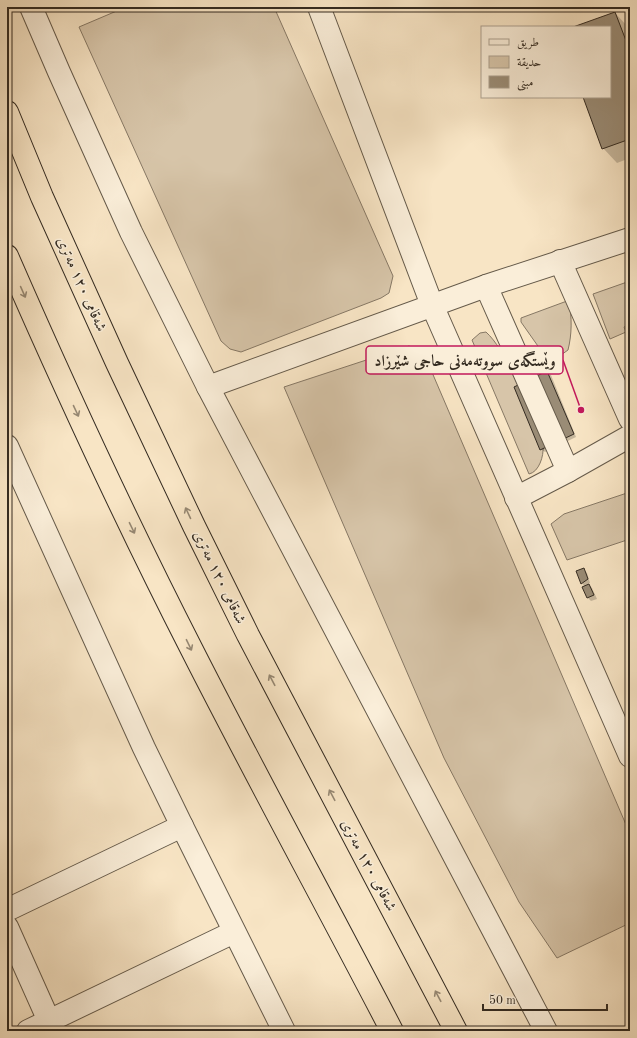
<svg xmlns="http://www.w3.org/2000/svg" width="637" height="1038" font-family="'Old Standard TT',Amiri,serif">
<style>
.green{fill:#d7c5a9;stroke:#867865}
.shadow{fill:#0003}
.building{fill:#9a8c76;stroke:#342b21}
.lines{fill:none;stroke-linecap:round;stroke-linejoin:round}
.minor-casing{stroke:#655a4a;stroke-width:24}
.highway-casing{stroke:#342b21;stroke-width:24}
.minor{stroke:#faeed9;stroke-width:22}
.highway{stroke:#f8e5c5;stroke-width:22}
.oneway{stroke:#968873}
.labels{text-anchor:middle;stroke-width:3;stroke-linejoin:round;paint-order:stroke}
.street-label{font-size:15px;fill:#342b21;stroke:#faeed9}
.leader{fill:none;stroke:#c2185b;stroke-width:1.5}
.callout-dot{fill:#c2185b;stroke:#faeed9;stroke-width:1.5}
.callout{fill:#faeed9;stroke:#c2185b;stroke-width:1.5}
.callout-label{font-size:16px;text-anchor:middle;font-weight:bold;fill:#342b21}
</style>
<rect width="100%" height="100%" fill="#f8e5c5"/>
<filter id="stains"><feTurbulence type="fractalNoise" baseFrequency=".005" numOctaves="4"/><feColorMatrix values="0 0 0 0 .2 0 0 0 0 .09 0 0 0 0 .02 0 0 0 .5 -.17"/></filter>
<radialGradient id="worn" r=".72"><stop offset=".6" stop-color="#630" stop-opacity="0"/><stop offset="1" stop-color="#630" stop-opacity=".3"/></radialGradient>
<!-- green -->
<g class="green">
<polygon points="126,7 274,7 393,276 389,293 381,298 241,352 230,349 221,341 79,27"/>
<polygon points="630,281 630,324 624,327 626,332 610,339 593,294"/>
<path d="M567 301H569C572 318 572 334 568 350L561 355 551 357 540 349 521 322V318Z"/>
<path d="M486 332C506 350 522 396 533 421 536 429 542 438 543 446 544 456 539 472 529 474L472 340 480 333Z"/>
<polygon points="409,346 421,352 428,363 630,834 630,923 557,958 519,902 444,758 284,387"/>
<polygon points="630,492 630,539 567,560 551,524 564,514"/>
</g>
<!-- shadow -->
<g class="shadow">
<polygon points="615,13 630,29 630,158 617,163 603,148 584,97 610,97 610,27 576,27"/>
<polygon points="547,372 551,375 576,437 545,452 541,449"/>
<polygon points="583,569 587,573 590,583 588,584 592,588 597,599 591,601 588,598 583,588 585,587 582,583"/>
</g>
<!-- building -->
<g class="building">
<polygon points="615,12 630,51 630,139 602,149 583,97 610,97 610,27 573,27"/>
<polygon points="547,371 574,434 540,450 514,387"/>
<polygon points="584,568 588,579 581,584 576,571"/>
<polygon points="589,584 594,595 587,598 582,587"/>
</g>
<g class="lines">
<!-- minor casing -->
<g class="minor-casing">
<g id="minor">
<polyline points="31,7 59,72 131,232 208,387 546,1031"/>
<polyline points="319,7 432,305 630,756"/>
<polyline points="560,261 630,419"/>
<polyline points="486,286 568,471"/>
<polyline points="208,387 486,286 630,239"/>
<polyline points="7,446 144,748 182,826 284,1031"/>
<polyline points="516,498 568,471 630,436"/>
<polyline points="7,910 182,826"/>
<polyline points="7,927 49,1021"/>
<polyline points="28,1031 234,932"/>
</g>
</g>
<!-- highway casing -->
<g class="highway-casing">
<g id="highway">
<polyline points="7,112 42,197 117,363 194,526 248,635 456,1031"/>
<path d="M7 256C65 389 126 521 192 650 257 778 326 904 392 1031"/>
</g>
</g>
<!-- minor -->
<use href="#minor" class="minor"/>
<!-- highway -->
<use href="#highway" class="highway"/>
</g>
<!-- one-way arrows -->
<defs><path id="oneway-shaft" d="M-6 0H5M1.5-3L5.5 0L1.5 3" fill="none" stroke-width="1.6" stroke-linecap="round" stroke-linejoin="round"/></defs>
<g class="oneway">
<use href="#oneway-shaft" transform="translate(23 292) rotate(66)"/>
<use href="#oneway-shaft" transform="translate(76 411) rotate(65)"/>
<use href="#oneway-shaft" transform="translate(188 513) rotate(-115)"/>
<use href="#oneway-shaft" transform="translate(132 528) rotate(64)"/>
<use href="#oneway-shaft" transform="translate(189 645) rotate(64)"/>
<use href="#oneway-shaft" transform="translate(272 680) rotate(-118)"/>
<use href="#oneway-shaft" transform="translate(332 795) rotate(-118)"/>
<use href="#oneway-shaft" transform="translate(438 996) rotate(-118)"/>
</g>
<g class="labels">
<!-- street labels -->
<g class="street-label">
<text transform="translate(82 284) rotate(66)" y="5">شەقامی ١٢٠ مەتری</text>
<text transform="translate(220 577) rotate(64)" y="5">شەقامی ١٢٠ مەتری</text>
<text transform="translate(369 865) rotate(62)" y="5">شەقامی ١٢٠ مەتری</text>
</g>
</g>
<!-- callouts -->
<path class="leader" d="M581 410L563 360"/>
<circle class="callout-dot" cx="581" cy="410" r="4"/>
<rect class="callout" x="366" y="346" width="197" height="28" rx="4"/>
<g class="callout-label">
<text x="465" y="366">وێستگەی سووتەمەنی حاجی شێرزاد</text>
</g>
<!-- margin -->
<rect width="637" height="1038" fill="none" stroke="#f8e5c5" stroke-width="24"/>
<rect x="8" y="8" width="621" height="1022" fill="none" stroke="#342b21" stroke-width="2"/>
<rect x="12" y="12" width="613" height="1014" fill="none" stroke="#342b21"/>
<!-- legend -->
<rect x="481" y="26" width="130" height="72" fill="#faeed9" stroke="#aba08f"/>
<rect x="489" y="39" width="20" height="6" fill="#faeed9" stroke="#aba08f"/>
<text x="517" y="46" font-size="12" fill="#342b21">طريق</text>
<rect x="489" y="56" width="20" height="12" fill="#d7c5a9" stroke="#aba08f"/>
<text x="517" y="66" font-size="12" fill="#342b21">حديقة</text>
<rect x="489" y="76" width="20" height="12" fill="#9a8c76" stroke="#aba08f"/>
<text x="517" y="86" font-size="12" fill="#342b21">مبنى</text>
<!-- scale -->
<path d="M483 1004v6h124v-6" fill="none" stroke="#342b21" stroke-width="2"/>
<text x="489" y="1004" font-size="12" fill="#342b21" stroke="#faeed9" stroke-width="3" paint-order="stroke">50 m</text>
<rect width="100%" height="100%" filter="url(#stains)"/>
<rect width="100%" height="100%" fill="url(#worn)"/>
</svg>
